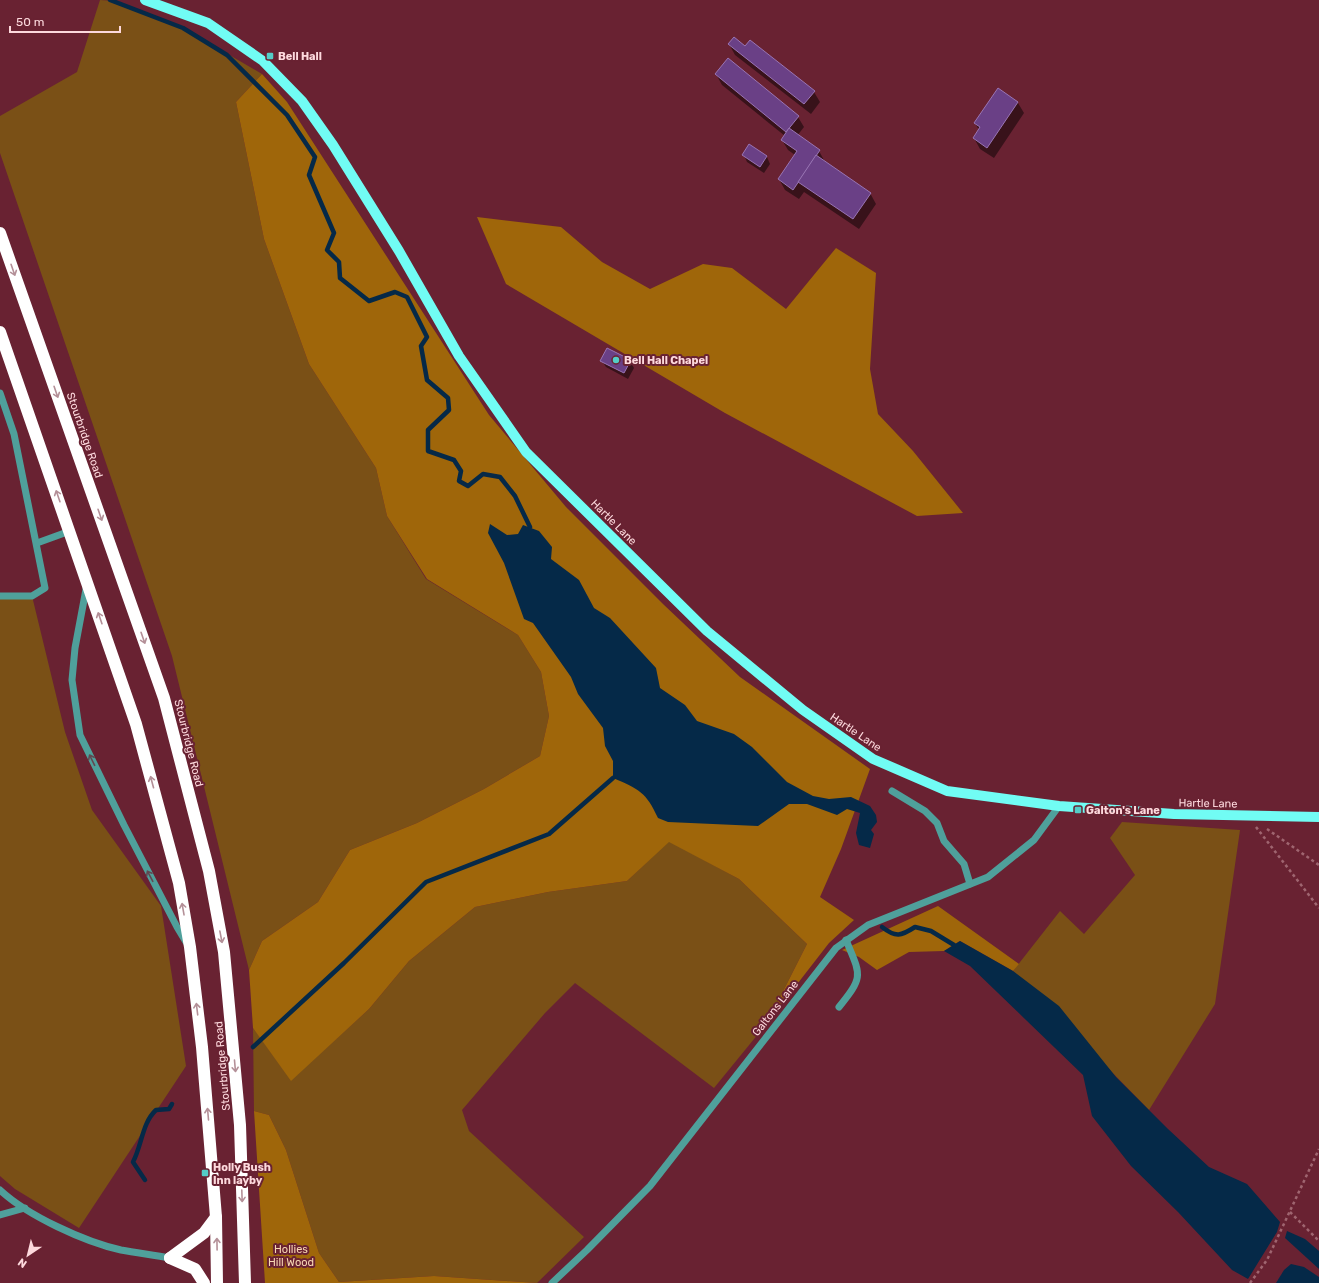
<svg xmlns="http://www.w3.org/2000/svg" width="1319" height="1283" font-family="Rubik,sans-serif">
<style>
.green{fill:#7a5016}
.forest{fill:#9f660a}
.water{fill:#052948}
.shadow{fill:#0007}
.lines{fill:none;stroke-linecap:round;stroke-linejoin:round}
.stream{stroke:#052948;stroke-width:4.5}
.building{fill:#6a4086;stroke:#9975b4}
.path{stroke:#9f6570;stroke-width:2.5;stroke-dasharray:3 3;stroke-linecap:butt}
.minor{stroke:#4fa09b;stroke-width:7}
.major{stroke:#71fcf4;stroke-width:10}
.highway{stroke:#fff;stroke-width:12}
.oneway{stroke:#b49098}
.oneway2{stroke:#614852}
.poi-dot{fill:#54cdc7;stroke:#692232;stroke-width:1.5}
.labels{text-anchor:middle;stroke-width:4;stroke-linejoin:round;paint-order:stroke}
.poi-label{font-size:11px;font-weight:bold;fill:#fdd9dd;stroke:#692232;text-anchor:start}
.street-label{font-size:11px;fill:#fdd9dd;stroke:#692232}
.park-label{font-size:11px;fill:#f8d8b4;stroke:#692232}
</style>
<rect width="100%" height="100%" fill="#692232"/>
<!-- green -->
<g class="green">
<polygon points="100,0 115,1 183,28 262,74 236,102 264,239 309,364 376,468 387,516 426,579 518,635 541,672 549,716 540,756 484,789 417,823 350,850 318,902 262,941 249,970 172,656 0,153 0,116 77,72"/>
<polygon points="0,596 32,596 65,732 92,810 161,906 186,1066 79,1228 15,1189 0,1176"/>
<polygon points="1122,822 1240,830 1215,1004 1149,1110 1013,971 1060,911 1084,934 1135,875 1110,838"/>
<polygon points="669,841 739,879 807,944 767,1023 714,1088 575,983 545,1013 462,1110 469,1131 584,1237 537,1283 434,1276 339,1282 319,1253 286,1150 269,1115 254,1111 253,1028 291,1080 369,1009 409,961 475,907 548,892 627,881"/>
</g>
<!-- forest -->
<g class="forest">
<polygon points="262,74 287,102 489,415 566,507 663,604 740,677 870,769 841,849 820,897 854,920 829,943 767,1023 807,944 739,879 669,842 627,881 548,892 475,907 409,961 369,1009 291,1081 253,1028 249,970 262,941 318,902 350,850 417,823 484,789 540,756 549,716 541,672 518,635 427,579 387,516 376,468 309,364 264,239 236,102"/>
<polygon points="477,217 561,227 602,262 650,289 703,264 732,268 786,309 836,248 876,273 870,369 878,414 913,451 963,513 917,516 725,413 506,284"/>
<polygon points="938,906 1019,964 1013,971 960,941 944,951 909,952 877,970 859,957 842,950"/>
<polygon points="254,1111 269,1115 286,1150 319,1253 339,1282 434,1276 537,1283 265,1283"/>
</g>
<!-- water -->
<g class="water">
<path d="M490 524 507 535 518 534 523 525 539 531 552 547 551 559 579 580 594 608 610 618 656 668 660 688 685 705 697 721 734 734 752 747 787 782 813 796 829 799 851 797 870 806 876 815 877 822 871 830 874 834 870 848 859 845 856 833 860 813 847 809 837 815 807 804H789L758 826 668 822 658 818C646 792 639 789 613 778V761L605 746 603 728 578 694 571 677 533 623 524 619 504 563 488 533Z"/>
<polygon points="960,941 1013,971 1059,1006 1116,1077 1168,1129 1209,1167 1247,1184 1280,1222 1277,1232 1248,1279 1232,1270 1178,1212 1131,1166 1092,1116 1083,1075 970,966 944,951"/>
<polygon points="1287,1231 1305,1239 1319,1251 1319,1269 1285,1238"/>
<polygon points="1291,1264 1304,1267 1319,1277 1319,1283 1276,1283 1284,1270"/>
</g>
<!-- shadow -->
<g class="shadow">
<polygon points="729,44 746,47 814,92 820,102 811,114 735,55"/>
<polygon points="716,74 798,117 804,127 797,136 819,151 825,162 870,193 876,204 859,229 804,192 799,199 785,190 779,179 795,155 788,150 782,140 785,136 722,85"/>
<polygon points="998,89 1018,103 1024,113 994,158 980,149 974,138 979,130 975,123"/>
<polygon points="750,146 767,157 770,164 764,173 747,162 744,155"/>
<polygon points="602,361 630,361 634,368 628,379 606,367"/>
</g>
<g class="lines">
<!-- stream -->
<g class="stream">
<polyline points="110,0 183,28 227,55 287,115 315,157 309,175 334,233 327,250 339,262 340,278 369,301 395,292 407,297 427,337 421,346 427,380 448,398 449,410 428,430 428,451 454,460 461,471 459,481 468,486 483,474 500,477 515,496 530,527"/>
<path d="M882 927C896 938 901 936 915 927L931 931 954 945"/>
<polyline points="253,1047 344,963 426,882 549,834 613,778"/>
<path d="M145 1180 133 1162C142 1145 142 1123 156 1110L169 1109 172 1104"/>
</g>
</g>
<!-- building -->
<g class="building">
<polygon points="734,37 745,46 750,40 815,91 804,104 728,44"/>
<polygon points="728,58 799,116 786,132 715,74"/>
<polygon points="998,88 1018,102 987,148 973,138 980,127 974,123"/>
<polygon points="789,128 820,150 793,190 778,179 797,151 781,140"/>
<polygon points="749,144 767,156 760,167 742,155"/>
<polygon points="816,155 871,193 853,219 798,182"/>
<polygon points="607,348 631,360 624,373 600,361"/>
</g>
<g class="lines">
<!-- path -->
<g class="path">
<polyline points="1256,827 1319,908"/>
<polyline points="1267,829 1319,865"/>
<polyline points="1290,1212 1319,1241"/>
<polyline points="1250,1283 1267,1260 1319,1149"/>
</g>
<!-- minor -->
<g class="minor">
<polyline points="0,393 14,434 45,588 32,596 0,596"/>
<polyline points="37,543 70,531"/>
<polyline points="87,584 75,648 72,680 80,735 124,825 177,927 186,942"/>
<polyline points="892,791 925,811 937,823 944,841 964,864 970,884"/>
<path d="M839 1007C864 976 861 976 846 940"/>
<path d="M0 1190C28 1216 85 1242 121 1250 137 1253 154 1255 170 1258"/>
<polyline points="0,1215 25,1208"/>
<polyline points="552,1283 587,1250 650,1186 836,948 868,925 988,877 1034,840 1059,806"/>
</g>
<!-- major -->
<polyline class="major" points="145,0 208,23 263,61 302,101 333,145 399,251 459,356 526,452 707,631 803,710 873,759 947,791 1059,806 1174,814 1319,817"/>
<!-- highway -->
<g class="highway">
<polyline points="0,233 164,698 209,871 224,952 240,1125 245,1283"/>
<polyline points="0,332 136,724 179,883 190,947 202,1047 216,1217 217,1283"/>
<polyline points="170,1258 204,1233 216,1217"/>
<polyline points="170,1258 195,1269 204,1283"/>
</g>
</g>
<!-- one-way arrows -->
<defs><path id="oneway-shaft" d="M-6 0H5M1.5-3L5.5 0L1.5 3" fill="none" stroke-width="1.6" stroke-linecap="round" stroke-linejoin="round"/></defs>
<g class="oneway">
<use href="#oneway-shaft" transform="translate(13 270) rotate(71)"/>
<use href="#oneway-shaft" transform="translate(56 392) rotate(71)"/>
<use href="#oneway-shaft" transform="translate(58 496) rotate(-109)"/>
<use href="#oneway-shaft" transform="translate(100 515) rotate(71)"/>
<use href="#oneway-shaft" transform="translate(100 618) rotate(-109)"/>
<use href="#oneway-shaft" transform="translate(143 638) rotate(71)"/>
<use href="#oneway-shaft" transform="translate(152 782) rotate(-105)"/>
<use href="#oneway-shaft" transform="translate(183 909) rotate(-100)"/>
<use href="#oneway-shaft" transform="translate(221 937) rotate(79)"/>
<use href="#oneway-shaft" transform="translate(197 1009) rotate(-97)"/>
<use href="#oneway-shaft" transform="translate(235 1066) rotate(85)"/>
<use href="#oneway-shaft" transform="translate(208 1114) rotate(-95)"/>
<use href="#oneway-shaft" transform="translate(242 1196) rotate(88)"/>
<use href="#oneway-shaft" transform="translate(217 1244) rotate(-91)"/>
</g>
<g class="oneway2">
<use href="#oneway-shaft" transform="translate(92 760) rotate(-116)"/>
<use href="#oneway-shaft" transform="translate(150 876) rotate(-118)"/>
</g>
<!-- markers -->
<g class="poi-dot">
<rect x="266" y="52" width="8" height="8" rx="2"/>
<circle cx="616" cy="360" r="4"/>
<rect x="1074" y="806" width="8" height="8" rx="2"/>
<rect x="201" y="1169" width="8" height="8" rx="2"/>
</g>
<g class="labels">
<!-- poi labels -->
<g class="poi-label">
<text x="278" y="60">Bell Hall</text>
<text x="624" y="364">Bell Hall Chapel</text>
<text x="1086" y="814">Galton's Lane</text>
<text x="213" y="1171">Holly Bush<tspan x="213" dy="13">Inn layby</tspan></text>
</g>
<!-- street labels -->
<g class="street-label">
<text transform="translate(85 435) rotate(71)" y="4">Stourbridge Road</text>
<text transform="translate(614 522) rotate(45)" y="4">Hartle Lane</text>
<text transform="translate(856 732) rotate(34)" y="4">Hartle Lane</text>
<text transform="translate(189 743) rotate(76)" y="4">Stourbridge Road</text>
<text transform="translate(1208 803) rotate(1)" y="4">Hartle Lane</text>
<text transform="translate(775 1008) rotate(-52)" y="4">Galtons Lane</text>
<text transform="translate(222 1066) rotate(-95)" y="4">Stourbridge Road</text>
</g>
<!-- park labels -->
<g class="park-label">
<text x="291" y="1253">Hollies<tspan x="291" dy="13">Hill Wood</tspan></text>
</g>
</g>
<!-- north arrow -->
<g transform="translate(28 1255) rotate(215)" stroke="#692232" stroke-width="3" paint-order="stroke">
<path d="M0-3L7 15L0 10L-7 15Z" fill="#fdd9dd"/>
<text y="-6" font-size="11" font-weight="bold" text-anchor="middle" fill="#fdd9dd">N</text>
</g>
<!-- scale -->
<path d="M10 26v6h110v-6" fill="none" stroke="#fdd9dd" stroke-width="2"/>
<text x="16" y="26" font-size="12" fill="#fdd9dd" stroke="#692232" stroke-width="3" paint-order="stroke">50 m</text>
</svg>
